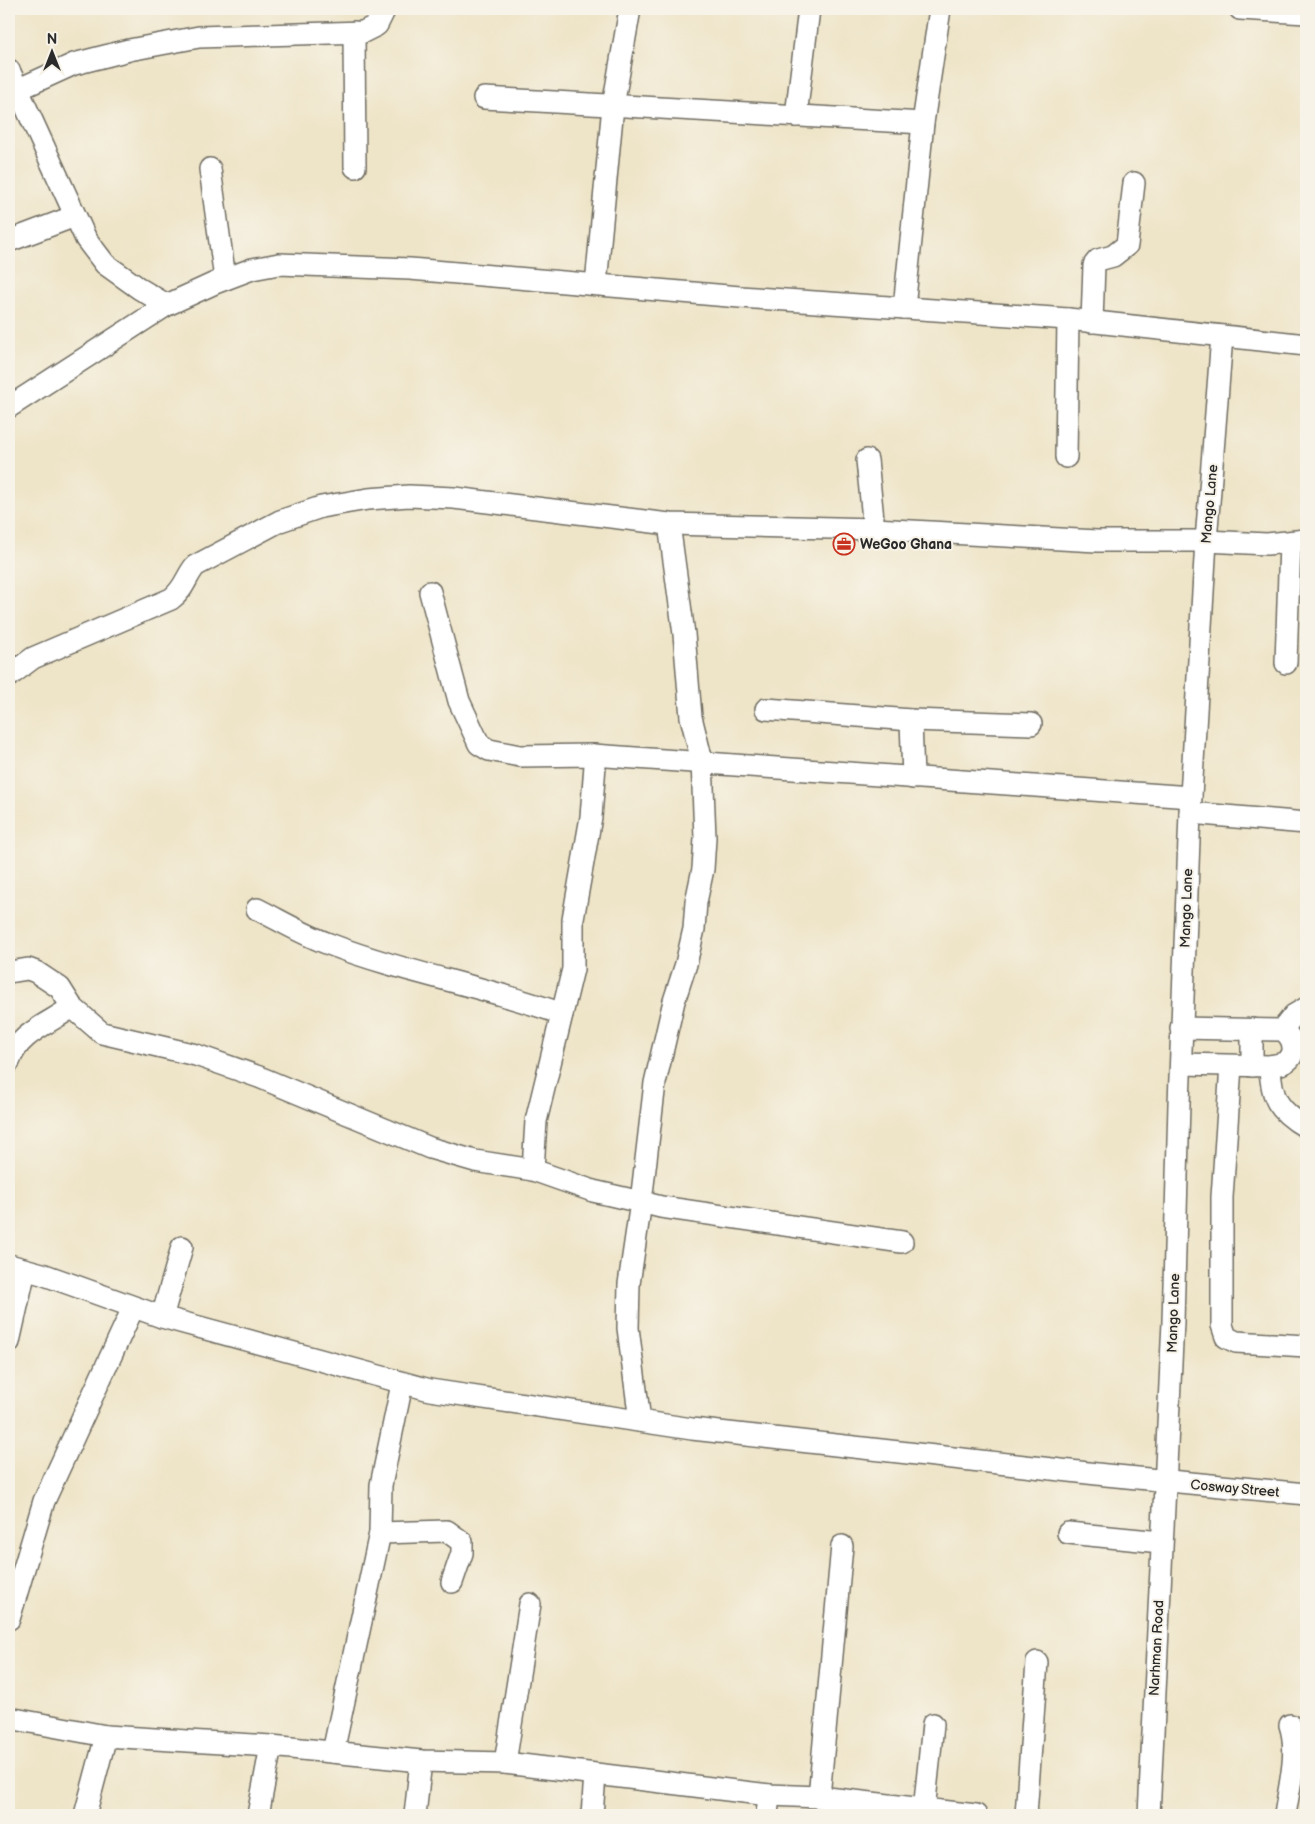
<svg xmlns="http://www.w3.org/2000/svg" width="1315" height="1824" font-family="'Balsamiq Sans',sans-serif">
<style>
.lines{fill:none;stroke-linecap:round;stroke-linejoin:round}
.minor-casing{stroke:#6f6c62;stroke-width:24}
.minor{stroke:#fff;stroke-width:21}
.labels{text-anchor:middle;stroke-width:4;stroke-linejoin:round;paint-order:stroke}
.street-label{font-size:14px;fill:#2b2b2b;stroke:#f7f3e8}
.poi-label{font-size:14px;font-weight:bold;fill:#2b2b2b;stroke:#f7f3e8;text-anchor:start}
</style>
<rect width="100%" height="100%" fill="#f7f3e8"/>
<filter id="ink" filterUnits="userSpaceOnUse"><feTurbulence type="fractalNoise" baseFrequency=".02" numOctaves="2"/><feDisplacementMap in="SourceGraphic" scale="10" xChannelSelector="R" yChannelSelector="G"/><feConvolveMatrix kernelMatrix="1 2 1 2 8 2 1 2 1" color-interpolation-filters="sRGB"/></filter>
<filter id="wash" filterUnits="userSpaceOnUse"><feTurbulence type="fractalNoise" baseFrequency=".0096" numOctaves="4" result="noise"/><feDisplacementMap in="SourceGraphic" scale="20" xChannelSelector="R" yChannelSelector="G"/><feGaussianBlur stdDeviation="1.12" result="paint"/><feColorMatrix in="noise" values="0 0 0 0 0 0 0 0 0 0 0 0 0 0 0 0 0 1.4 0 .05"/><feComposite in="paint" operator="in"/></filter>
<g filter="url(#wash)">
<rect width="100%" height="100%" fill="#eee4c7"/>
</g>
<g filter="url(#ink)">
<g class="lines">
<!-- minor casing -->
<g class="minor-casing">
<g id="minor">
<polyline points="1240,9 1306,13"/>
<polyline points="354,32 355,167"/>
<polyline points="9,70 86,239 105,264 140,289 167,305"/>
<polyline points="17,90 74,64 129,50 199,37 363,32 377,25 385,9"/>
<polyline points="484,98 923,123"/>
<polyline points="796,116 809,9"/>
<polyline points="210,169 225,279"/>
<polyline points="9,241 75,216"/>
<polyline points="596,284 613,106 630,9"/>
<polyline points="904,308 923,123 940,9"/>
<polyline points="1092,322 1094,265 1098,260 1113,256 1127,245 1134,183"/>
<polyline points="9,407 167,305 215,283 252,269 279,264 410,269 740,297 1068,319 1306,345"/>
<polyline points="1066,457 1068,319"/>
<polyline points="867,460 874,529"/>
<polyline points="669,524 684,634 691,717 702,761 705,838 703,869 696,902 694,929 686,964 674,1001 655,1083 641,1202 661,1207 902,1242"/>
<polyline points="430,592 459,701 479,744 489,750 520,756 593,755 595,765 591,817 573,919 573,969 536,1121 533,1170"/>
<polyline points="1286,663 1290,543"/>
<path d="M9 676 33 658 171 599C184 590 186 577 195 566L280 521 321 507 368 499 409 496 454 498 669 524 874 529 1097 541H1206L1267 544 1306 540"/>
<polyline points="766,709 911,720 1031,724"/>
<polyline points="911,720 913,778"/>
<polyline points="593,755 1191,797"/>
<polyline points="1190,813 1306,823"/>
<path d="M257 909C281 921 304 935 329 944 405 973 485 986 562 1014"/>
<polyline points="9,972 28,969 36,972 60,988 72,1007 102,1033 196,1055 259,1077 430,1148 475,1161 533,1170 593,1191 641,1202 629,1284 628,1328 640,1421"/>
<polyline points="1282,1030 1294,1015 1306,1008"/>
<path d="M9 1062C18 1033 49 1024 72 1007"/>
<path d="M1181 1064 1270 1066C1274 1065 1279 1065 1283 1063 1299 1057 1294 1037 1282 1030L1181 1028"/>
<polyline points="1231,1066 1222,1197 1222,1325 1226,1337 1236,1342 1306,1346"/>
<polyline points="1252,1066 1252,1029"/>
<path d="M1270 1066C1271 1098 1278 1111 1306 1127"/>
<polyline points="9,1265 42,1274 162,1317 430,1390 692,1429 1106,1475 1306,1494"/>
<polyline points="162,1317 182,1247"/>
<polyline points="9,1342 25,1270"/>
<polyline points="380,1533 447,1531 462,1542 462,1553 452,1582"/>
<polyline points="1068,1533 1161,1542"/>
<polyline points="9,1619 44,1501 133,1308"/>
<polyline points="9,1718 106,1736 271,1746 421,1761 505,1763 769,1795 819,1797 976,1815"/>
<polyline points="333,1752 380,1533 381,1485 402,1384"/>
<polyline points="505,1763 530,1604"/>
<polyline points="819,1797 842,1546"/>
<polyline points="924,1811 933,1724"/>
<polyline points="85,1815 106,1736"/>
<polyline points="258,1815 271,1746"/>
<polyline points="415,1815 421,1761"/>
<polyline points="592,1815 595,1775"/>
<polyline points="767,1815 769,1795"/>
<polyline points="1026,1815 1037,1662"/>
<polyline points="1149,1815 1173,1322 1179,1104 1190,813 1206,541 1222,336"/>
<path d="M1285 1815C1289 1787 1299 1752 1290 1725"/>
</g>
</g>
<!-- minor -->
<use href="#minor" class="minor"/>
</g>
</g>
<!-- icons -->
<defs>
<g id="office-ring" transform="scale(1.125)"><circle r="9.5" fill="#f7f3e8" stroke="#c8321e" stroke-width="1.5"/><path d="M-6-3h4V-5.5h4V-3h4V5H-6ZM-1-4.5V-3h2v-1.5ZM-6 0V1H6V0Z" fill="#c8321e"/></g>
</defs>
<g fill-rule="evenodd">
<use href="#office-ring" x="844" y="544"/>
</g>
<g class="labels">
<!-- street labels -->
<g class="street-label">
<text transform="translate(1209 504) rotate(-85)" y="5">Mango Lane</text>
<text transform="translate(1186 908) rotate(-88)" y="5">Mango Lane</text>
<text transform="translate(1173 1313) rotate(-88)" y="5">Mango Lane</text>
<text transform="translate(1235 1488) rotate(5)" y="5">Cosway Street</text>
<text transform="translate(1156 1648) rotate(-87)" y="5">Narhman Road</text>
</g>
<!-- poi labels -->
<g class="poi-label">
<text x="860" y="549">WeGoo Ghana</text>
</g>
</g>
<!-- margin -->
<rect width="1315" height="1824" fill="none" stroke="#f7f3e8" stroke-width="30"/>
<!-- north arrow -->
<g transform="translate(52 52)" stroke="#f7f3e8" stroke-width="4" paint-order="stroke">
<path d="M0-4L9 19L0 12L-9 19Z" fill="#2b2b2b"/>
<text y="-8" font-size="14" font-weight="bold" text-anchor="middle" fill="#2b2b2b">N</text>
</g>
</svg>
